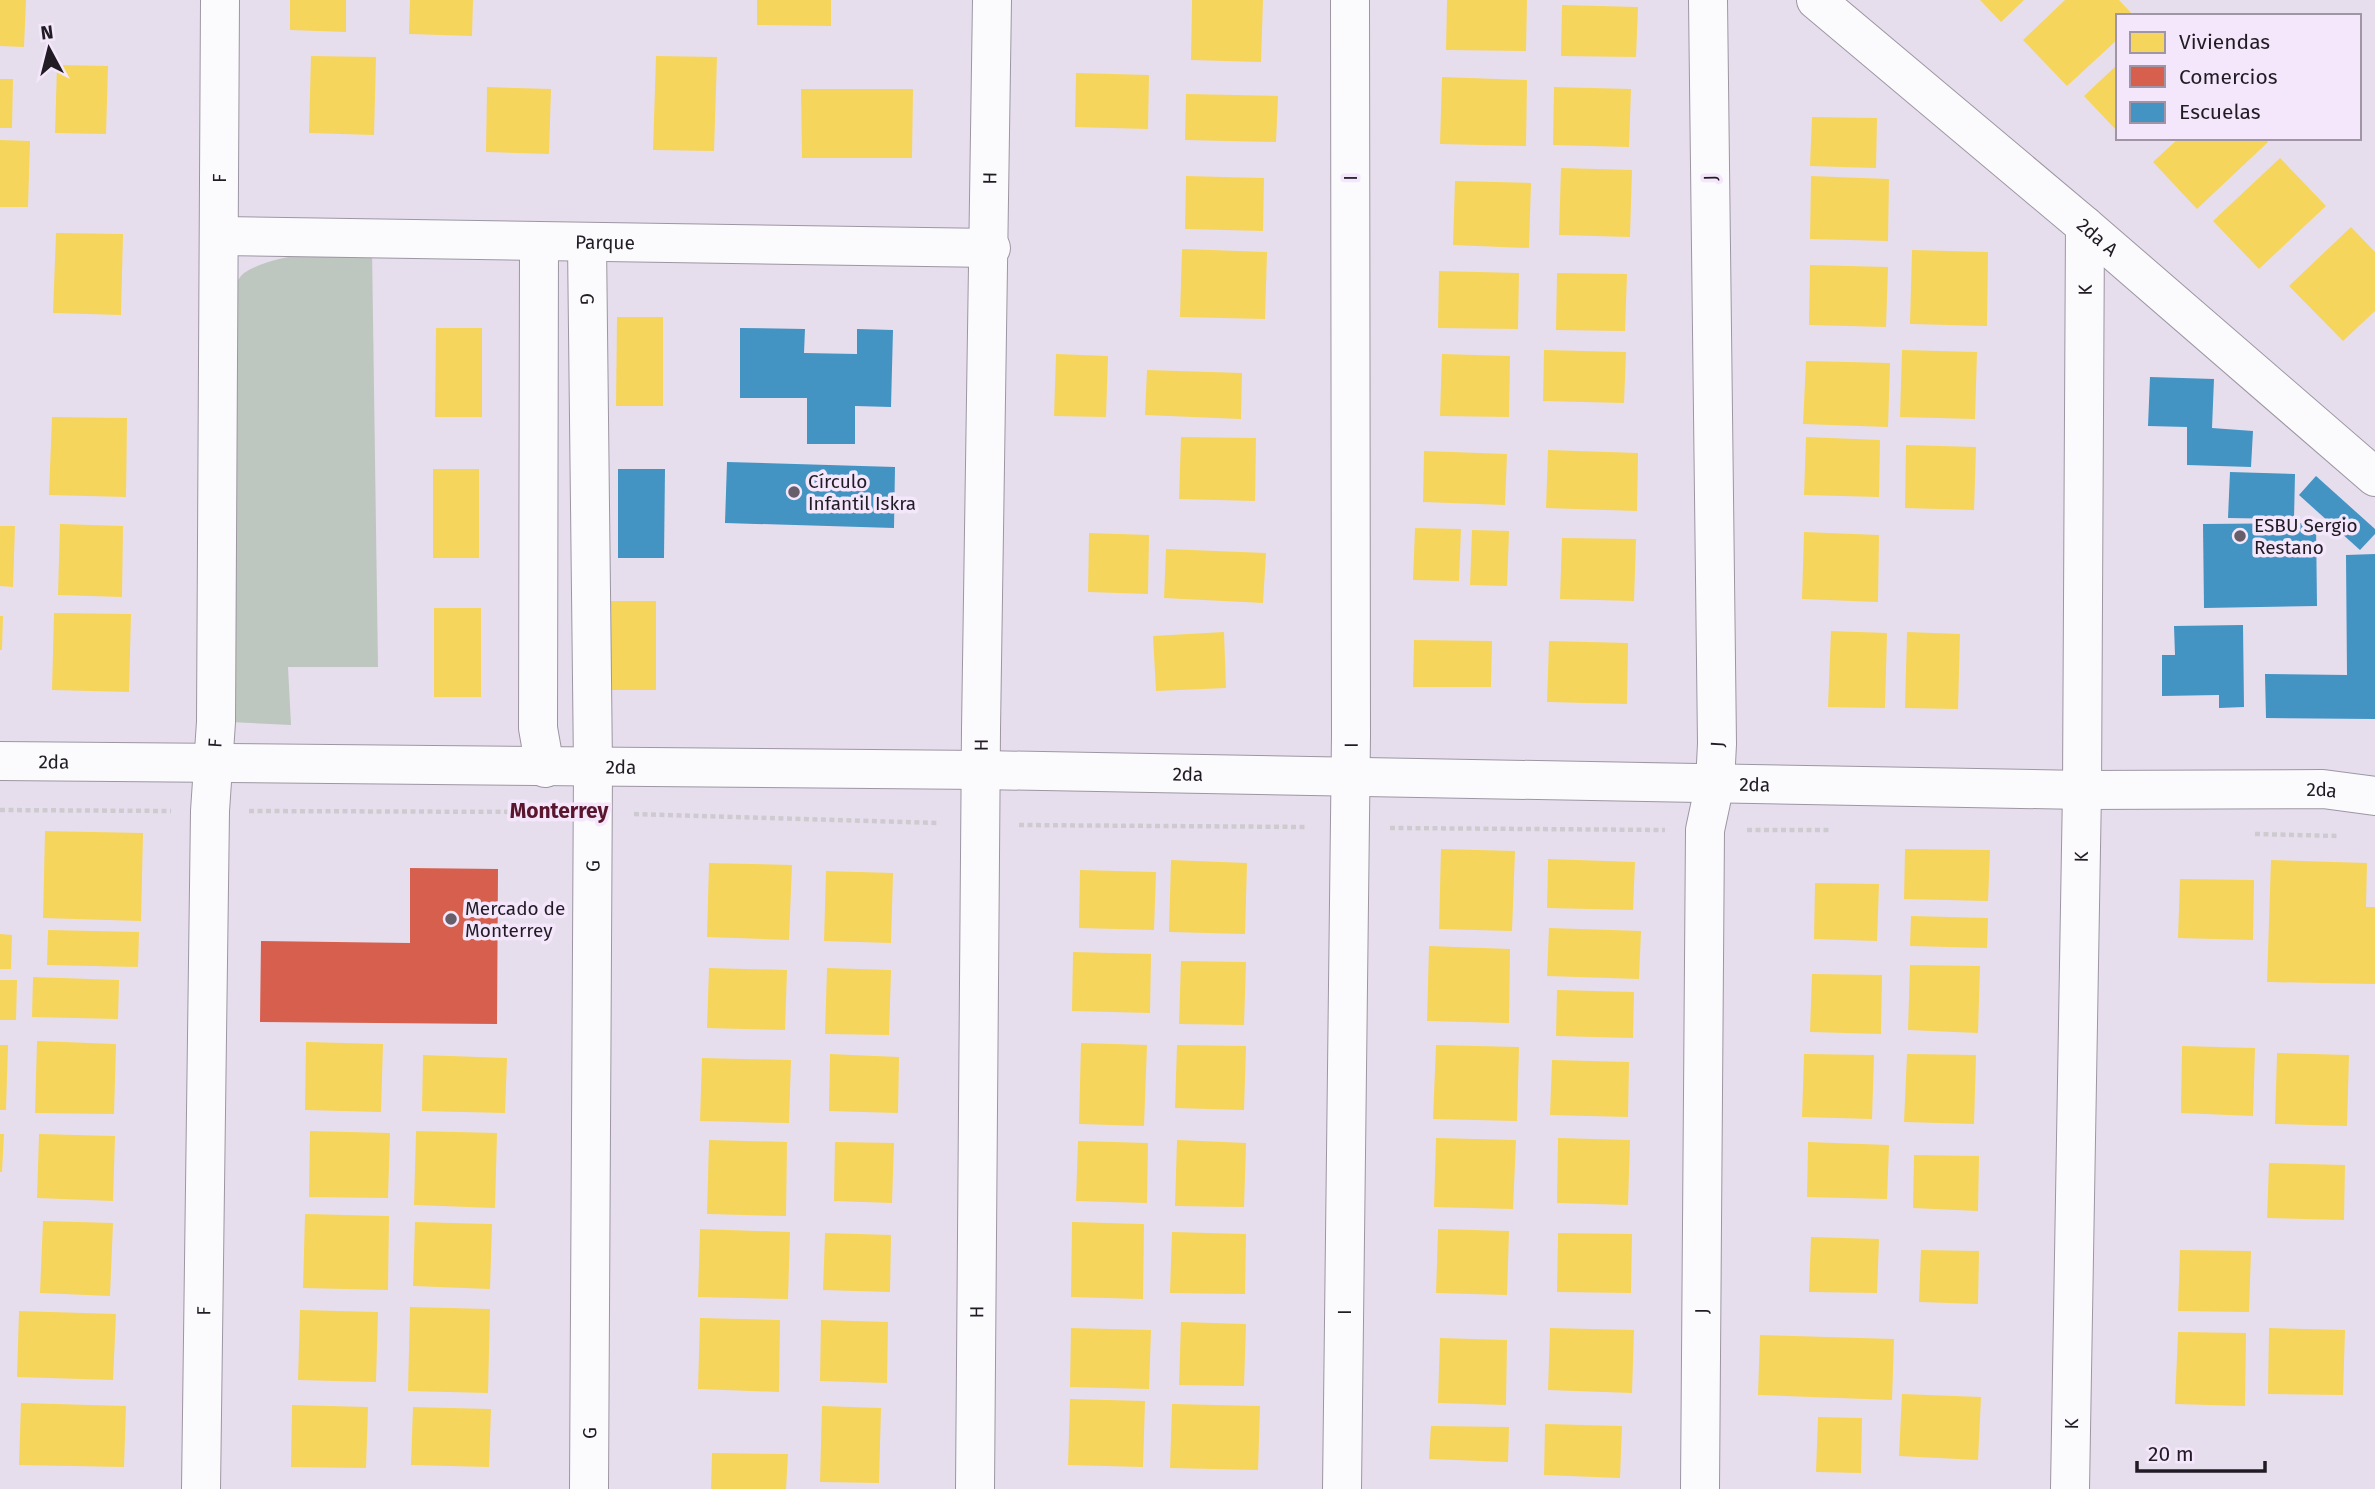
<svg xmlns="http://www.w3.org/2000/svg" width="2375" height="1489" font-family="'Fira Sans',sans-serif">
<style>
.green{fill:#bdc7bf}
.homes{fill:#f6d55c}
.shops{fill:#d6604d}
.schools{fill:#4393c3}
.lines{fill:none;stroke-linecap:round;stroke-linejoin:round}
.street-casing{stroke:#9d96a2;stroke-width:40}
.secondary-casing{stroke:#9d96a2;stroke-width:40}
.path{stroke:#cecbd0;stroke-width:4.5;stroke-dasharray:5 3.5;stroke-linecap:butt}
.street{stroke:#fbfafc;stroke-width:38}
.secondary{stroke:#fbfafc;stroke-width:38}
.poi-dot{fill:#665f6a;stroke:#f4e7fc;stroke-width:2.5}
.labels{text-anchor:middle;stroke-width:7;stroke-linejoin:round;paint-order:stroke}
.street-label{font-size:19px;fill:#211b24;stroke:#f4e7fc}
.poi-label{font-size:19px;fill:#211b24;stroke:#f4e7fc;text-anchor:start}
.neighbourhood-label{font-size:21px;font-weight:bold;fill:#5a162c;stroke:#f4e7fc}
</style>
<rect width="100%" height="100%" fill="#e7deed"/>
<!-- green -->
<path class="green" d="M372 248 378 667H288L291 725 230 722 226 306C231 296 236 279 244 273 276 252 335 252 372 248Z"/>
<!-- homes -->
<g class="homes">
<polygon points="0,0 26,0 24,47 0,46"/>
<polygon points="290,0 346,0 346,32 290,30"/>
<polygon points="410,0 473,0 472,36 409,34"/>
<polygon points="757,0 831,0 831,26 757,25"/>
<polygon points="1192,0 1263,0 1261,62 1191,60"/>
<polygon points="1447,0 1527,0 1526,51 1446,50"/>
<polygon points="1980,0 2024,0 2001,22"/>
<polygon points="2065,0 2119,0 2134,16 2118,16 2118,39 2067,86 2023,40"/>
<polygon points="1562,5 1638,7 1636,57 1561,56"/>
<polygon points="311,56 376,57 374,135 309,133"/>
<polygon points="656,56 717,57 714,151 653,150"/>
<polygon points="2118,64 2118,132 2084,96"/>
<polygon points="57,65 108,66 106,134 55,133"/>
<polygon points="1076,73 1149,75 1148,129 1075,127"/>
<polygon points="1442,77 1527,80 1526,146 1440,144"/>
<polygon points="0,79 13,79 12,128 0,128"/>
<polygon points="487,87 551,89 549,154 486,152"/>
<polygon points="1554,87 1631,89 1629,147 1553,145"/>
<polygon points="801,89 913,89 912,158 802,158"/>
<polygon points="1186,94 1278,96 1276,142 1185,140"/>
<polygon points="1812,117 1877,118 1876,168 1810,166"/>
<polygon points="2179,138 2265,138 2268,142 2197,209 2153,162"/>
<polygon points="0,140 30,141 28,207 0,207"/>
<polygon points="2280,158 2326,206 2259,269 2213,221"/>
<polygon points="1561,168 1632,170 1630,237 1559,235"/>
<polygon points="1186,176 1264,178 1263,231 1185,229"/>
<polygon points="1811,176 1889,179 1888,241 1810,239"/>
<polygon points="1455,181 1531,183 1529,248 1453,245"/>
<polygon points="2351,227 2375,252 2375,311 2343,341 2289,286"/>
<polygon points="56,233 123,234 121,315 53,313"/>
<polygon points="1182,249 1267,252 1265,319 1180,317"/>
<polygon points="1912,250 1988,252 1987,326 1910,324"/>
<polygon points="1810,265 1888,267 1886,327 1809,325"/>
<polygon points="1439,271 1519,273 1518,329 1438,328"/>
<polygon points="1557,273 1627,274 1625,331 1556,330"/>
<polygon points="617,317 663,317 663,406 616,406"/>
<polygon points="436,328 482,328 482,417 435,417"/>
<polygon points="1544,350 1626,352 1624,403 1543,401"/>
<polygon points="1902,350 1977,352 1975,419 1900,417"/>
<polygon points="1056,354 1108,356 1106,417 1054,416"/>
<polygon points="1442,354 1510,356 1509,417 1440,416"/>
<polygon points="1806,361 1890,363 1888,427 1803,424"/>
<polygon points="1147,370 1242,373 1241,419 1145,415"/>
<polygon points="52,417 127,418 126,497 49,495"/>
<polygon points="1181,437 1256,438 1255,501 1179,499"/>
<polygon points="1806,437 1880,440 1879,497 1804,495"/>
<polygon points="1906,445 1976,447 1974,510 1905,508"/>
<polygon points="1548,450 1638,453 1637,511 1546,508"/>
<polygon points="1424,451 1507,454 1505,505 1423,502"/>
<rect x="433" y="469" width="46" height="89"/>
<polygon points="60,524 123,526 122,597 58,595"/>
<polygon points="0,526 15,526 13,587 0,586"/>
<polygon points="1415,528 1461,529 1459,581 1413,580"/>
<polygon points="1472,530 1509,531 1507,586 1470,585"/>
<polygon points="1804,532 1879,535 1878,602 1802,599"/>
<polygon points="1089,533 1149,535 1148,594 1088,592"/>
<polygon points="1562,538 1636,539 1634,601 1560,599"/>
<polygon points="1166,549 1266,553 1263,603 1164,598"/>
<rect x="609" y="601" width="47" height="89"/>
<rect x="434" y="608" width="47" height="89"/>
<polygon points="54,613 131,614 129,692 52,690"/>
<polygon points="0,616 3,616 2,650 0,650"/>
<polygon points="1831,631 1887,633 1885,708 1828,707"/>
<polygon points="1224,632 1226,688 1156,691 1153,636"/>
<polygon points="1907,632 1960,634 1958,709 1905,708"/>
<polygon points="1414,640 1492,641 1491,687 1413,687"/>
<polygon points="1549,641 1628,643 1627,704 1547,702"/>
<polygon points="45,831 143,833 141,921 43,918"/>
<polygon points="1441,849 1515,851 1512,931 1439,929"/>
<polygon points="1905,849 1990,850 1988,901 1904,899"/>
<polygon points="1548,859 1635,862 1633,910 1547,908"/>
<polygon points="1171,860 1247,863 1245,934 1169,932"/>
<polygon points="2271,860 2367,863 2366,907 2375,907 2375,984 2267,982"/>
<polygon points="709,863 792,865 789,940 707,937"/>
<polygon points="1080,870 1156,872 1154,930 1079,928"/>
<polygon points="826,871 893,873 891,943 824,941"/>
<polygon points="2180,879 2254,880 2253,940 2178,938"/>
<polygon points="1815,883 1879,884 1877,941 1814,939"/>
<polygon points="1911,916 1988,918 1987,948 1910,946"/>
<polygon points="1549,928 1641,931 1639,979 1547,976"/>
<polygon points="48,930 139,932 138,967 47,965"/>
<polygon points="0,934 12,935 11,969 0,969"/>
<polygon points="1429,946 1510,949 1509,1023 1427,1021"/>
<polygon points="1073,952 1151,954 1150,1013 1072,1011"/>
<polygon points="1181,961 1246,962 1244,1025 1179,1024"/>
<polygon points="1910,965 1980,966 1978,1033 1908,1030"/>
<polygon points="709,968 787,970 785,1030 707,1028"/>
<polygon points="827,968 891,970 889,1035 825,1034"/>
<polygon points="1812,974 1882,975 1881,1034 1810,1032"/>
<polygon points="33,977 119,980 118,1019 32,1017"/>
<polygon points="0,980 17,980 16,1020 0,1020"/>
<polygon points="1557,990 1634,992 1633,1038 1556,1036"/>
<polygon points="37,1041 116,1044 114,1114 35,1113"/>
<polygon points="306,1042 383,1044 381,1112 305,1110"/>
<polygon points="1081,1043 1147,1045 1144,1126 1079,1124"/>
<polygon points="0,1045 8,1045 6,1110 0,1110"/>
<polygon points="1177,1045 1246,1046 1244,1110 1175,1108"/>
<polygon points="1436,1045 1519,1047 1517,1121 1433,1119"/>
<polygon points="2182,1046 2255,1048 2253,1116 2181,1113"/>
<polygon points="2277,1053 2349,1055 2347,1126 2275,1124"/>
<polygon points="830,1054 899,1057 898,1113 829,1111"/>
<polygon points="1804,1054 1874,1055 1872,1119 1802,1117"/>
<polygon points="1907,1054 1976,1055 1974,1124 1904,1122"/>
<polygon points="423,1055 507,1058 505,1113 422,1111"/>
<polygon points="702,1058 791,1060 789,1123 700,1121"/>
<polygon points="1552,1060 1629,1062 1628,1117 1550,1115"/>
<polygon points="310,1131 390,1133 388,1198 309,1197"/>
<polygon points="416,1131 497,1133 495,1208 414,1205"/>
<polygon points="0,1134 4,1134 2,1172 0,1172"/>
<polygon points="39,1134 115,1136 113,1201 37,1198"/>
<polygon points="1436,1138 1516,1140 1513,1209 1434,1207"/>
<polygon points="1558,1138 1630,1140 1628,1205 1557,1203"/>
<polygon points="709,1140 787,1142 786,1216 707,1214"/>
<polygon points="1177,1140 1246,1143 1244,1207 1175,1206"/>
<polygon points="1078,1141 1148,1143 1147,1203 1076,1201"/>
<polygon points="835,1142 894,1143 892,1203 834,1201"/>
<polygon points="1808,1142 1889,1145 1887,1199 1807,1197"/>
<polygon points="1914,1155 1979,1156 1978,1211 1913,1208"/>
<polygon points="2269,1163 2345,1165 2344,1220 2267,1218"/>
<polygon points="305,1214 389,1216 388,1290 303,1288"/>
<polygon points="43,1221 113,1223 110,1296 40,1293"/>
<polygon points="415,1222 492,1224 490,1289 413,1286"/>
<polygon points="1072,1222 1144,1224 1143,1299 1071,1297"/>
<polygon points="700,1229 790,1232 788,1299 698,1297"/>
<polygon points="1438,1229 1509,1231 1507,1295 1436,1293"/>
<polygon points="1172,1232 1246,1234 1245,1294 1170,1293"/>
<polygon points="825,1233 891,1235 890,1292 823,1290"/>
<polygon points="1558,1233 1632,1234 1631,1293 1557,1292"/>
<polygon points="1811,1237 1879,1239 1877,1293 1809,1292"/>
<polygon points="1921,1250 1979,1251 1978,1304 1919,1302"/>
<polygon points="2180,1250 2251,1251 2249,1312 2178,1311"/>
<polygon points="410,1307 490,1309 488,1393 408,1391"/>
<polygon points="300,1310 378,1312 376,1382 298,1380"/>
<polygon points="19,1311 116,1314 113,1380 17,1377"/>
<polygon points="700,1318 780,1320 779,1392 698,1389"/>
<polygon points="821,1320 888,1322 887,1383 820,1381"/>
<polygon points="1181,1322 1246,1324 1244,1386 1179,1385"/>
<polygon points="1071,1328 1151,1330 1149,1389 1070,1387"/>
<polygon points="1550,1328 1634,1330 1632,1393 1548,1390"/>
<polygon points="2269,1328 2345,1330 2343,1395 2268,1394"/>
<polygon points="2178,1332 2246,1333 2245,1406 2175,1404"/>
<polygon points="1760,1335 1894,1339 1892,1400 1758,1395"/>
<polygon points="1440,1338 1507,1340 1506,1405 1438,1403"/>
<polygon points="1902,1394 1981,1397 1978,1460 1899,1456"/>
<polygon points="1070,1399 1145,1401 1143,1467 1068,1465"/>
<polygon points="21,1403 126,1406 124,1467 19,1465"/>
<polygon points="1172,1404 1260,1406 1258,1470 1170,1468"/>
<polygon points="292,1405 368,1407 366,1468 291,1467"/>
<polygon points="822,1406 881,1408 879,1483 820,1482"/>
<polygon points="413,1407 491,1409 489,1467 411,1465"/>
<polygon points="1818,1417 1862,1418 1861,1473 1816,1472"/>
<polygon points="1545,1424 1622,1426 1620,1478 1544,1475"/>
<polygon points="1431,1426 1509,1427 1508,1462 1429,1459"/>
<polygon points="712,1453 788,1454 786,1489 711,1489"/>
</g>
<!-- shops -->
<polygon class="shops" points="410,868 498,869 497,1024 260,1022 261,941 410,943"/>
<!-- schools -->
<g class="schools">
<polygon points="740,328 805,329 804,353 857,354 857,329 893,330 891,407 855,406 855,444 807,444 807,398 740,398"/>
<polygon points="2150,377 2214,379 2212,428 2253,431 2251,467 2187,465 2187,427 2148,426"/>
<polygon points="727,462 895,467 894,528 725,523"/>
<polygon points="618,469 665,469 664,558 618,558"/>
<polygon points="2230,472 2295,474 2294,519 2228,518"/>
<polygon points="2316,476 2375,529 2375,534 2360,550 2299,495"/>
<polygon points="2316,523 2317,606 2204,608 2203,524"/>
<polygon points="2375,554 2375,719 2266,718 2265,674 2347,675 2346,555"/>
<polygon points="2243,625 2244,707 2219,708 2219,695 2162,696 2162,655 2175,655 2174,626"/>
</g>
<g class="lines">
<!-- street casing -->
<g class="street-casing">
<g id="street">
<path id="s1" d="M1816 0 2085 226 2375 477"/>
<path id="s2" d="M220 236 991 248"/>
<polyline points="539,243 538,728 545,768"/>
<path id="s3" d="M587 243 593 767"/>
<path id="s4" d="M201 1489 210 811 216 722 220 0"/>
<path id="s5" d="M975 1489 981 730 992 0"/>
<path id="s6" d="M1342 1489 1351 735 1350 0"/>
<path id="s7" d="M1700 1489 1705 830 1715 783 1717 744 1708 0"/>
<path id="s8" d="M2070 1489 2082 790 2085 226"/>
</g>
</g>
<!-- secondary casing -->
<g class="secondary-casing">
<g id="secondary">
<path id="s9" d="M0 761 982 770 2082 790 2323 789 2375 796"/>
<path id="s10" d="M589 1489 593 767"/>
</g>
</g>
<!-- path -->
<g class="path">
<polyline points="0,810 171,811"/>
<polyline points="249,811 545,812"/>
<polyline points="634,814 940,823"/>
<polyline points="1019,825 1308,827"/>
<polyline points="1390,828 1665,830"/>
<polyline points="1747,830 1829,830"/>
<polyline points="2255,834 2337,836"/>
</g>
<!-- street -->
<use href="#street" class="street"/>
<!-- secondary -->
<use href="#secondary" class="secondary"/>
</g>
<!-- markers -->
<g class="poi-dot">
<circle cx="794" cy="492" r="7"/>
<circle cx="2240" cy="536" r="7"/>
<circle cx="451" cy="919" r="7"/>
</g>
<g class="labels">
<!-- street labels -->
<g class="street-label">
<text dy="7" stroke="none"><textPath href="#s4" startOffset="1311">F</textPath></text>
<text dy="7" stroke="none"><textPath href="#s5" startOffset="1311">H</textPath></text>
<text transform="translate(1350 178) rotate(-90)" y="7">I</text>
<text transform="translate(1710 178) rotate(-91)" y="7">J</text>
<text dy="7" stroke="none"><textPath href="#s1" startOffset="368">2da A</textPath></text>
<text dy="7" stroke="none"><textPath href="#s2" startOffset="385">Parque</textPath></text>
<text dy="7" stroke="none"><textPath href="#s8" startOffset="1199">K</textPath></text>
<text dy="7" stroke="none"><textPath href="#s3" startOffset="56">G</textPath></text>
<text dy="7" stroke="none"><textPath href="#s5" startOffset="744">H</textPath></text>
<text dy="7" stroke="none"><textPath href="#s4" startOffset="746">F</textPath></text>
<text dy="7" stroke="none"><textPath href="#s6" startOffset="744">I</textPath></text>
<text dy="7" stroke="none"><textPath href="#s7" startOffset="746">J</textPath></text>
<text dy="7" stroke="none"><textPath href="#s9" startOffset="54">2da</textPath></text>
<text dy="7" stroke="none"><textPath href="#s9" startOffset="621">2da</textPath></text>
<text dy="7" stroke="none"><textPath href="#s9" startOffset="1188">2da</textPath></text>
<text dy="7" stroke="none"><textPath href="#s9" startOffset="1755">2da</textPath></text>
<text dy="7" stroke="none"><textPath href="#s9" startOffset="2322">2da</textPath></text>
<text dy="7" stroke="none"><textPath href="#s8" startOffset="632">K</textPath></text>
<text dy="7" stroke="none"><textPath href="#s10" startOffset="623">G</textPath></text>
<text dy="7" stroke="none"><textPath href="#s4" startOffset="178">F</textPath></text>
<text dy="7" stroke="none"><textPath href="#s5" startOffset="177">H</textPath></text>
<text dy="7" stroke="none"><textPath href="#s6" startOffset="177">I</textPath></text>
<text dy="7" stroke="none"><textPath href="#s7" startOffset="178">J</textPath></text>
<text dy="7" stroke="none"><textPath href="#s8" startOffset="65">K</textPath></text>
<text dy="7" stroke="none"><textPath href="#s10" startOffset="56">G</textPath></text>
</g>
<!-- poi labels -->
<g class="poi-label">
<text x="808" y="488">Círculo<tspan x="808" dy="22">Infantil Iskra</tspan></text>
<text x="2254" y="532">ESBU Sergio<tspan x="2254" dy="22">Restano</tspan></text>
<text x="465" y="915">Mercado de<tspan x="465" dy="22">Monterrey</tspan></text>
</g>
<!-- neighbourhood labels -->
<g class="neighbourhood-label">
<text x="559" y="818">Monterrey</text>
</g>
</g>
<!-- legend -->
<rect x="2116" y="14" width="245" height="126" fill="#f4e7fc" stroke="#a095a6" stroke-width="2"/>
<rect x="2130" y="32" width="35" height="21" fill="#f6d55c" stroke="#a095a6" stroke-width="2"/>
<text x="2179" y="49" font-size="21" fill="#211b24">Viviendas</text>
<rect x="2130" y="66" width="35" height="21" fill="#d6604d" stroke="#a095a6" stroke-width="2"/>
<text x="2179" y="84" font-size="21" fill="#211b24">Comercios</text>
<rect x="2130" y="102" width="35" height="21" fill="#4393c3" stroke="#a095a6" stroke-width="2"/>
<text x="2179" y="119" font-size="21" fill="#211b24">Escuelas</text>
<!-- north arrow -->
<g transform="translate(49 49) rotate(353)" stroke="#f4e7fc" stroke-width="5" paint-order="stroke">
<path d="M0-5L12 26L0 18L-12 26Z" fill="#211b24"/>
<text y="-10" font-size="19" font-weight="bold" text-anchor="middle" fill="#211b24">N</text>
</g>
<!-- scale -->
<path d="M2137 1461v10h128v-10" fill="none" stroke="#211b24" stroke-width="3.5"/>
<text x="2148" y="1461" font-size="21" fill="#211b24" stroke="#f4e7fc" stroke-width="5" paint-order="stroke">20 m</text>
</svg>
